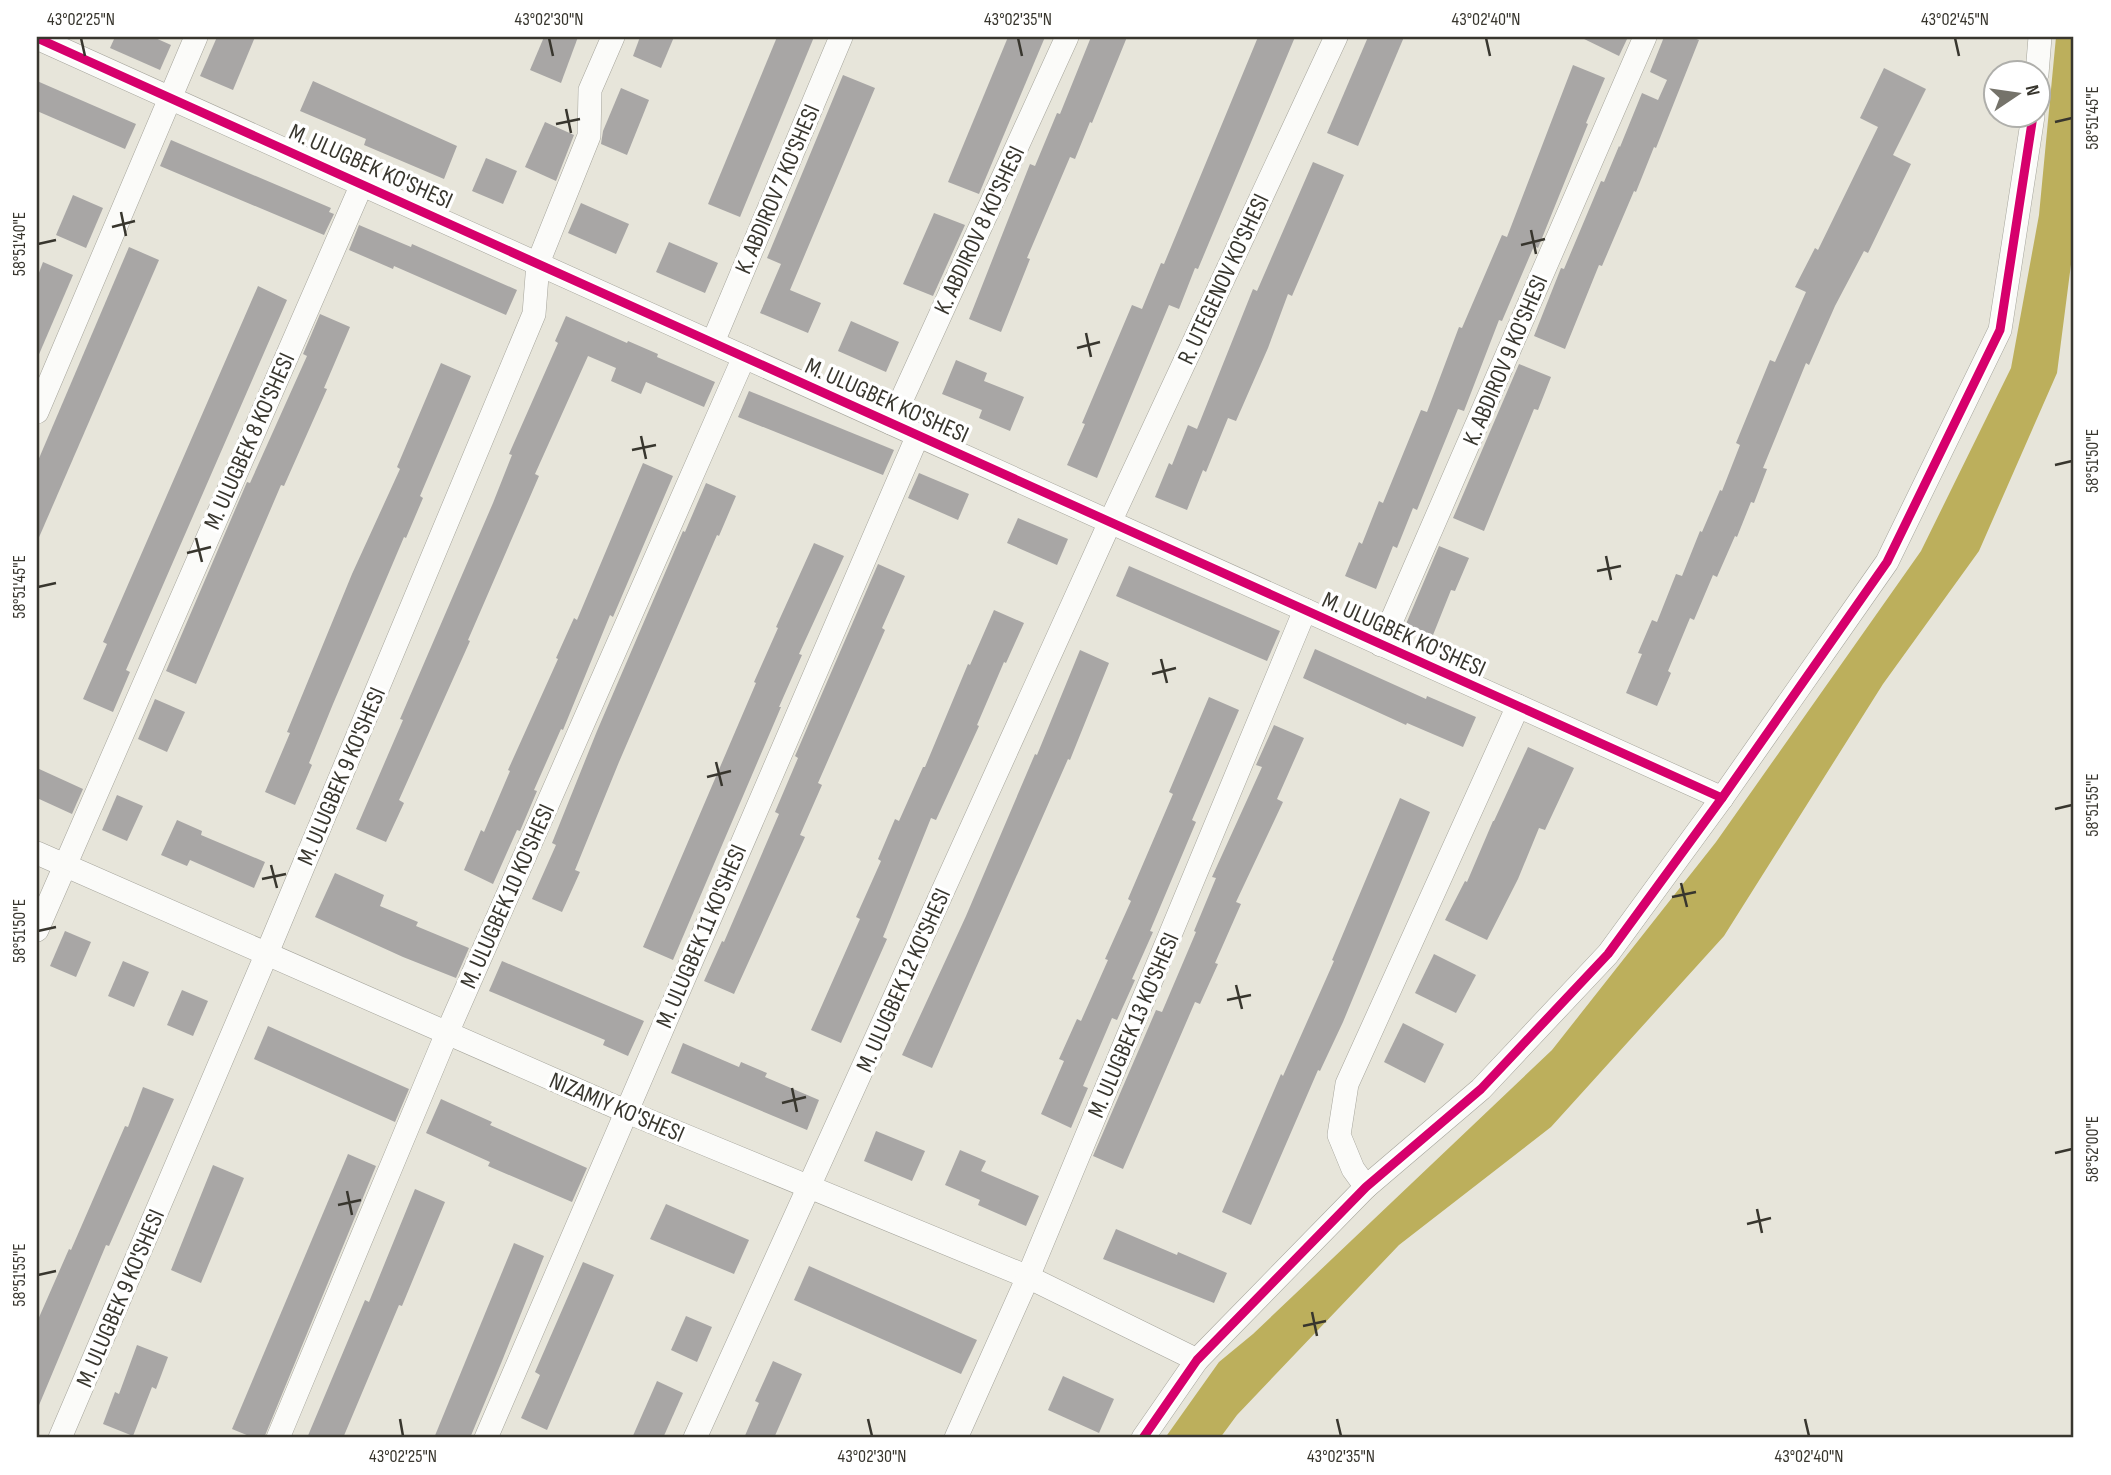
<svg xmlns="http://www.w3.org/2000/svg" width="2111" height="1475" font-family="'Sofia Sans Condensed',sans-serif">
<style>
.water{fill:#bcaf5c}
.building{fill:#a8a6a5}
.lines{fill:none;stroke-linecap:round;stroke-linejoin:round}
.street-casing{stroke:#a5a49b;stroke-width:24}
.street{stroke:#fbfbf9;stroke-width:23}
.cycleway-casing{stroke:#fff;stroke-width:13}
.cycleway{stroke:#d6006c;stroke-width:9}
.ticks{fill:none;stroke:#38362e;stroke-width:2.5}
.labels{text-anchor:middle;stroke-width:7;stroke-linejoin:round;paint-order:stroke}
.street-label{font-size:24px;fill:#38362e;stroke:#fff}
.neatline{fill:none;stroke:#38362e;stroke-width:2.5}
.ticks-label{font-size:18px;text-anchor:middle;fill:#38362e}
</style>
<rect width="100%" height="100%" fill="#e7e5da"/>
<!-- water -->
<polygon class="water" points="2056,37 2074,37 2074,241 2057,373 1979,551 1883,684 1724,936 1551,1127 1399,1245 1237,1415 1220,1438 1165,1438 1219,1362 1253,1334 1552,1050 1716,842 1921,551 2011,368 2039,215"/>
<!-- building -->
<g class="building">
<polygon points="115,37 153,37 171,45 160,70 110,48"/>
<polygon points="217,37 255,37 233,90 200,76"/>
<polygon points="544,37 578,37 561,83 530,70"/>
<polygon points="640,37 674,37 661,68 633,56"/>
<polygon points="777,37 814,37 740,217 708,204"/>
<polygon points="1008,37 1045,37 979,194 948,182"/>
<polygon points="1091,37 1127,37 1092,123 1090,122 1075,159 1070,157 1027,258 1030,259 1001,332 969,319 1030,164 1035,166 1057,113 1060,114"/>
<polygon points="1258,37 1295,37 1198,269 1195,268 1179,309 1169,305 1097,478 1067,465 1085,424 1082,423 1132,305 1142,309 1161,263 1164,264"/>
<polygon points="1368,37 1404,37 1358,146 1327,133"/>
<polygon points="1580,37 1628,37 1619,56"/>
<polygon points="1664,37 1691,37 1699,40 1656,148 1654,147 1636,192 1634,191 1602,266 1599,265 1565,349 1534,336 1561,268 1564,269 1601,181 1604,182 1619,146 1620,147 1642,93 1658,100 1667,80 1650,72"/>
<polygon points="1573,65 1605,78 1586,123 1588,124 1538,248 1534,246 1502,321 1499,320 1464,411 1458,409 1417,510 1413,508 1397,548 1393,546 1376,589 1345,576 1359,542 1362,544 1379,501 1383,503 1421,410 1427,412 1459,327 1462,328 1502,235 1507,237"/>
<polygon points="1884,68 1926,89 1893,155 1911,164 1868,253 1864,251 1835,306 1809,365 1806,363 1763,468 1767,469 1754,503 1751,502 1737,537 1735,536 1717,577 1713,575 1694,620 1690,618 1668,671 1671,673 1657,706 1626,693 1642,654 1638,653 1652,620 1657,622 1676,574 1682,576 1700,531 1702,532 1720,490 1722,491 1740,445 1736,443 1770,360 1775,362 1806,292 1795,287 1815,248 1818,250 1878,127 1860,118"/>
<polygon points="843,75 875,88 790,290 821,303 808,333 760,313 781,264 767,258"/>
<polygon points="37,81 136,124 125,149 37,111"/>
<polygon points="313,81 457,146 444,179 364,145 366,139 300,111"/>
<polygon points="621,88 649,100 627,155 601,144 603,131"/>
<polygon points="545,122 574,135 556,181 525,167"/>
<polygon points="171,140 331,208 329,212 334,214 324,235 160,166"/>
<polygon points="486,158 517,171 503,204 472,191"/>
<polygon points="1313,162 1344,175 1292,296 1288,294 1268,348 1236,421 1228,418 1206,472 1203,470 1187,510 1155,497 1169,463 1172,465 1188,425 1197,429 1253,289 1257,291"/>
<polygon points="73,195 103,208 86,248 56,235"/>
<polygon points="581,203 629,224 616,254 568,233"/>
<polygon points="934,213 965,225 933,296 903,284"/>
<polygon points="359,225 411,247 412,244 517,290 506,315 394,266 393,269 349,250"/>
<polygon points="669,242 718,263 705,293 656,272"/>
<polygon points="129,247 159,260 37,542 37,463"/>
<polygon points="43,262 73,275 37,359 37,278"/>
<polygon points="258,286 287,300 126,670 130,672 113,712 83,699 107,644 103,642"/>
<polygon points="320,314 350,327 324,388 327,389 284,486 281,485 196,684 166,671 247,482 250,483 307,356 303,354"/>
<polygon points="566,316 627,343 628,341 658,354 657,357 715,382 704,407 646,382 641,394 611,381 616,368 588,356 535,474 539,476 468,640 470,641 399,800 404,803 386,842 356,829 403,720 400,719 493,503 512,455 509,454 558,343 555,341"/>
<polygon points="851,321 899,342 886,372 838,351"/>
<polygon points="956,360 987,373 984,381 1024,397 1010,431 979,418 982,410 942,394"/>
<polygon points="441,363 471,376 420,496 423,498 406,538 404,537 333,704 309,763 312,765 295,805 265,792 290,733 287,732 352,574 400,469 397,467"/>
<polygon points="1519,364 1551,377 1538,410 1534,409 1484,531 1453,518"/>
<polygon points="749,391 894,450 883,475 738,417"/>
<polygon points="643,463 673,476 613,617 610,615 563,730 561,729 534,790 537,791 520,831 517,830 493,884 464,870 481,830 484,832 510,771 508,770 558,659 556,658 574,618 577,620"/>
<polygon points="919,473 969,494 958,520 908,498"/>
<polygon points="706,483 736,496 719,536 717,535 619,762 575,870 580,872 562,912 532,899 556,845 552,843 597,731 683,531 685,532"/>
<polygon points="1018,518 1068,539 1057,565 1007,543"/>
<polygon points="814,543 844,556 799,654 802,655 779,707 781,707 673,960 643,947 756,683 754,682 778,628 776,627"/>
<polygon points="1439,546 1469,558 1455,591 1451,590 1433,635 1406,624"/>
<polygon points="878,564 905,576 882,628 885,630 818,783 822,785 800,835 805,837 734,994 704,981 722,941 724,942 779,814 775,812 798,758 795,756"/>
<polygon points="1129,566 1280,631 1267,661 1116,596"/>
<polygon points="994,610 1024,623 1006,663 1004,662 977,725 979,726 936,820 931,818 883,937 887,939 841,1043 811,1030 860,919 856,917 881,861 878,859 895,819 899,821 923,767 925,767 968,664 970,665"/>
<polygon points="1315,649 1426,699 1427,696 1476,717 1463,747 1407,723 1406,725 1303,678"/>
<polygon points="1080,650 1109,663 1070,760 1068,759 932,1068 902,1055 966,916 1035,754 1037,755"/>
<polygon points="1209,697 1239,710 1192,820 1196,822 1150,931 1153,932 1132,979 1135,980 1117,1020 1112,1018 1083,1086 1088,1088 1071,1128 1041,1114 1064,1061 1059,1059 1077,1019 1081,1021 1108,960 1105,959 1131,901 1128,899 1173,794 1169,792"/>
<polygon points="155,699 185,712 167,752 138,739"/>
<polygon points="1274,725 1304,738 1277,799 1283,802 1236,902 1241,904 1215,963 1218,964 1200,1004 1195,1002 1123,1169 1093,1156 1156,1010 1162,1012 1196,932 1194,931 1216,878 1212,877 1262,767 1256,765"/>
<polygon points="1528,747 1574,768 1545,830 1539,828 1518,879 1487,940 1445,920 1465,881 1467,882 1493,821 1494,821"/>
<polygon points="37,768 83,789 72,814 37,798"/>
<polygon points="117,795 143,806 127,841 102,830"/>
<polygon points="1400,798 1430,812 1343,1022 1320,1071 1318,1070 1251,1225 1222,1212 1281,1074 1283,1076 1334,961 1332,960"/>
<polygon points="177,820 202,831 201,835 265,862 254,888 190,860 187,866 161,855"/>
<polygon points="335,873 384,895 380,906 418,922 416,926 469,948 456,978 403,957 315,917"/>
<polygon points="65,931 91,942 76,977 50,966"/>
<polygon points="1434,954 1476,975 1456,1013 1415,993"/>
<polygon points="123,961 149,972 134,1007 108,996"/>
<polygon points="502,961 644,1021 628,1056 603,1045 605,1040 489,991"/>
<polygon points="182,990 208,1001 193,1036 167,1025"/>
<polygon points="1403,1023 1444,1044 1425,1083 1384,1062"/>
<polygon points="268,1026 409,1089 395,1122 254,1059"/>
<polygon points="683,1043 739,1067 741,1062 767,1073 765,1077 819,1100 807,1130 671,1073"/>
<polygon points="143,1087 174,1099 109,1246 106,1245 37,1410 37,1322 69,1249 71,1250 125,1126 128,1127"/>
<polygon points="441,1099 492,1122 490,1125 587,1168 572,1202 488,1166 490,1162 426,1133"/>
<polygon points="876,1131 925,1151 912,1181 864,1161"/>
<polygon points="960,1150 986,1161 981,1171 1039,1196 1026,1226 978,1205 980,1200 945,1185"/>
<polygon points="348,1154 376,1166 264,1438 254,1438 232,1429"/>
<polygon points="213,1165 244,1178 201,1283 171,1270"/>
<polygon points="415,1189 445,1202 402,1306 399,1305 343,1438 307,1438 365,1300 369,1302"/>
<polygon points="666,1204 749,1240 734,1274 650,1239"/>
<polygon points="1116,1229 1177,1255 1178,1252 1227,1273 1214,1303 1103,1259"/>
<polygon points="514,1243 544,1256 502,1361 470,1438 434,1438"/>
<polygon points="583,1262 614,1275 547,1430 521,1418 540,1375 535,1372"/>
<polygon points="809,1266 977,1340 961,1374 794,1300"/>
<polygon points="686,1316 712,1327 697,1362 671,1350"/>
<polygon points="137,1345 168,1357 156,1389 152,1387 133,1436 103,1424 115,1392 119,1394"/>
<polygon points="773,1361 802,1374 774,1438 744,1438 759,1403 755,1401"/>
<polygon points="1063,1376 1114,1399 1099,1433 1048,1410"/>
<polygon points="657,1381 683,1393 663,1438 632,1438"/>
</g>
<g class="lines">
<!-- street casing -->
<g class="street-casing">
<g id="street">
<polyline points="37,38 1722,798"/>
<polyline points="2037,74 2040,37"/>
<polyline points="713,342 841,37"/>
<polyline points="37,412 196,37"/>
<polyline points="891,423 1067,37"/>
<polyline points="1381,645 1645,37"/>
<polyline points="37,853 625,1111 1028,1277 1197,1360"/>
<polyline points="37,930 362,184"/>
<polyline points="1366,1187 1353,1169 1339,1135 1347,1084 1518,706"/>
<polyline points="60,1438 267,953 534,314 538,263 589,136 590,90 613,37"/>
<polyline points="278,1438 447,1033 744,357"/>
<polyline points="486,1438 918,435"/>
<polyline points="695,1438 1110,522 1336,37"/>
<polyline points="956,1438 1028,1277 1305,610"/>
<polyline points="1143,1438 1197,1360 1366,1187 1481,1089 1608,954 1722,798 1887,562 2000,330 2033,116"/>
</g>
</g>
<!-- street -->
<use href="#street" class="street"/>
<!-- cycleway casing -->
<g class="cycleway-casing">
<g id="cycleway">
<polyline points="37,38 1722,798"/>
<polyline points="1143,1438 1197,1360 1366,1187 1481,1089 1608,954 1722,798 1887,562 2000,330 2033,116"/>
</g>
</g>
<!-- cycleway -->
<use href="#cycleway" class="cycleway"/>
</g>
<!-- ticks -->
<path class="ticks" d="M81 38 85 56M549 38 553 56M1018 38 1022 56M1486 38 1490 56M1955 38 1959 56M566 109 571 133M2055 122 2072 118M556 124 580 119M121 212 126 236M112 227 135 221M1531 230 1536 254M38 244 56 240M1521 245 1545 239M1086 333 1091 357M1077 348 1100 342M641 436 646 459M632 450 656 445M2055 465 2072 461M196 538 202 562M187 553 211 547M1606 556 1611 580M1597 571 1621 566M38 587 56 583M1161 659 1167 683M1152 674 1176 668M716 762 722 786M707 777 731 771M2055 809 2072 805M271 865 277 888M262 879 286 874M1681 883 1687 907M1672 897 1696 892M38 931 56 927M1236 985 1242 1009M1227 1000 1251 995M792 1088 797 1112M782 1103 806 1097M2055 1153 2072 1149M347 1191 352 1215M338 1205 361 1200M1757 1209 1762 1233M1747 1224 1771 1218M38 1275 56 1271M1312 1312 1317 1336M1303 1326 1326 1321M400 1419 403 1436M868 1419 872 1436M1337 1419 1341 1436M1805 1419 1809 1436"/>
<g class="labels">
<!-- street labels -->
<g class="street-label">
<text transform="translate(371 166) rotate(24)" y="8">M. ULUGBEK KO'SHESI</text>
<text transform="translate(777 189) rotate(-67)" y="8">K. ABDIROV 7 KO'SHESI</text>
<text transform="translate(979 230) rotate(-65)" y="8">K. ABDIROV 8 KO'SHESI</text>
<text transform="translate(1223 279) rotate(-65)" y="8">R. UTEGENOV KO'SHESI</text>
<text transform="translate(1505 360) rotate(-67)" y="8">K. ABDIROV 9 KO'SHESI</text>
<text transform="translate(887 400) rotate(24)" y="8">M. ULUGBEK KO'SHESI</text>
<text transform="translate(249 441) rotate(-66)" y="8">M. ULUGBEK 8 KO'SHESI</text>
<text transform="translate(1404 634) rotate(24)" y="8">M. ULUGBEK KO'SHESI</text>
<text transform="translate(341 776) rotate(-67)" y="8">M. ULUGBEK 9 KO'SHESI</text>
<text transform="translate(507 896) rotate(-66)" y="8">M. ULUGBEK 10 KO'SHESI</text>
<text transform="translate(701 936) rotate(-67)" y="8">M. ULUGBEK 11 KO'SHESI</text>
<text transform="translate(903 980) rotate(-66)" y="8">M. ULUGBEK 12 KO'SHESI</text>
<text transform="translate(1133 1025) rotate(-67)" y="8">M. ULUGBEK 13 KO'SHESI</text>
<text transform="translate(617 1107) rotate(23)" y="8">NIZAMIY KO'SHESI</text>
<text transform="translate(120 1298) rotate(-67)" y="8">M. ULUGBEK 9 KO'SHESI</text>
</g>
</g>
<!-- border -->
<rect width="2111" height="1475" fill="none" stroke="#ffffff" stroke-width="77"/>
<!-- north arrow -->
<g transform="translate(2017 94) rotate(77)"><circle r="33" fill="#ffffff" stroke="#afafab" stroke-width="2"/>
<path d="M0-5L12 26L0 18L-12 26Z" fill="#75736a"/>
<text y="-10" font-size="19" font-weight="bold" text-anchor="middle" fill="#38362e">N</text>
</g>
<rect x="38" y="38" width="2034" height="1398" class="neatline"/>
<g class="ticks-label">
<text x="81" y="25">43°02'25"N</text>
<text x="549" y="25">43°02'30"N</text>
<text x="1018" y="25">43°02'35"N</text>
<text x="1486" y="25">43°02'40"N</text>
<text x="1955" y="25">43°02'45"N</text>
<text transform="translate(2092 118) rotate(-90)" y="6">58°51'45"E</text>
<text transform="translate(19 244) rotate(-90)" y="6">58°51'40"E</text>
<text transform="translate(2092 461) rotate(-90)" y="6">58°51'50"E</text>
<text transform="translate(19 587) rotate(-90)" y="6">58°51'45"E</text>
<text transform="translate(2092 805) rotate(-90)" y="6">58°51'55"E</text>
<text transform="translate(19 931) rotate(-90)" y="6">58°51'50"E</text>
<text transform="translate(2092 1149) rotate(-90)" y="6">58°52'00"E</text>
<text transform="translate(19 1275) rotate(-90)" y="6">58°51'55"E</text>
<text x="403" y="1462">43°02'25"N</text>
<text x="872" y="1462">43°02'30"N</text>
<text x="1341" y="1462">43°02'35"N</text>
<text x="1809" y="1462">43°02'40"N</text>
</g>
</svg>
